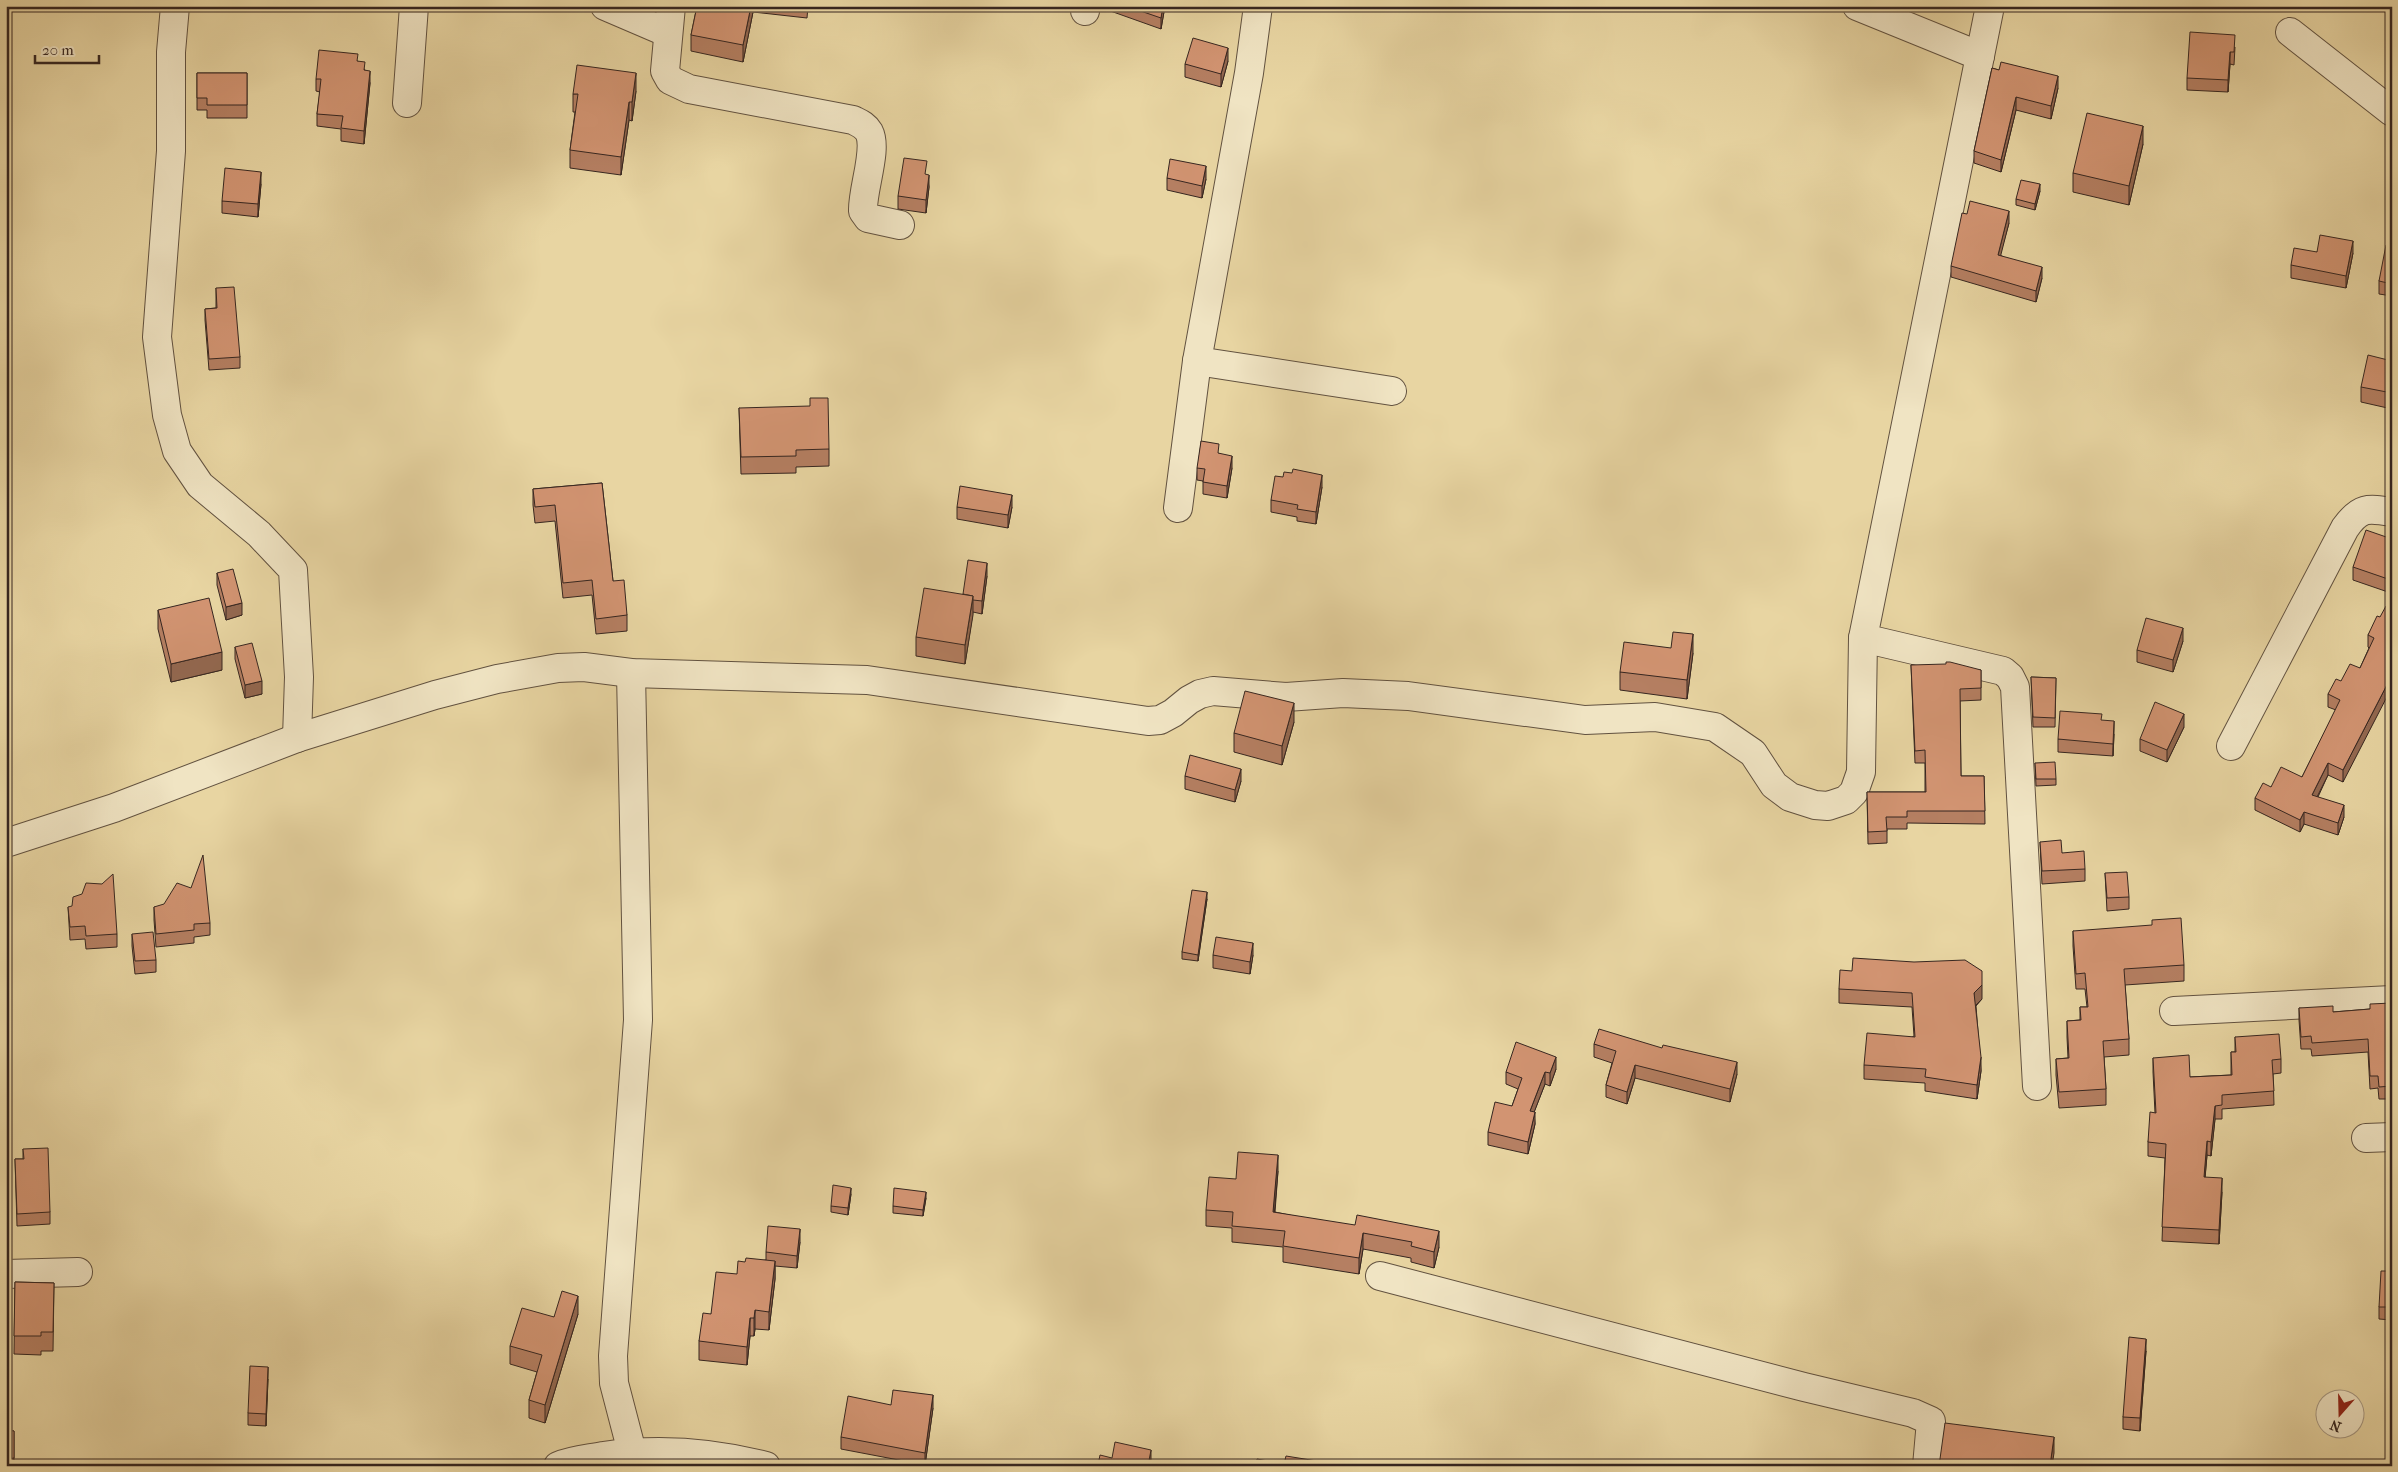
<svg xmlns="http://www.w3.org/2000/svg" width="2398" height="1472" font-family="'IM FELL French Canon',serif">
<style>
.lines{fill:none;stroke-linecap:round;stroke-linejoin:round}
.minor-casing{stroke:#625240;stroke-width:30}
.minor{stroke:#f0e4c3;stroke-width:28}
.wall{fill:#b57f62;stroke:#362620}
.shaded-wall{fill:#936850;stroke:#362620}
.building{fill:#d29472;stroke:#362620}
</style>
<rect width="100%" height="100%" fill="#e8d5a2"/>
<filter id="stains"><feTurbulence type="fractalNoise" baseFrequency=".004" numOctaves="4"/><feColorMatrix values="0 0 0 0 .2 0 0 0 0 .09 0 0 0 0 .02 0 0 0 .5 -.17"/></filter>
<radialGradient id="worn" r=".72"><stop offset=".6" stop-color="#630" stop-opacity="0"/><stop offset="1" stop-color="#630" stop-opacity=".3"/></radialGradient>
<g class="lines">
<!-- minor casing -->
<g class="minor-casing">
<g id="minor">
<polyline points="175,6 171,52 171,151 157,337 167,415 177,451 200,485 259,534 293,570 299,677 297,738"/>
<polyline points="605,6 668,33"/>
<path d="M671 6 665 71 670 80 689 89 853 120C859 123 865 125 869 132 878 149 862 190 863 211L868 218 900 225"/>
<polyline points="1857,6 1980,56"/>
<polyline points="1990,6 1863,638 2003,671 2010,677 2015,687 2037,1086"/>
<polyline points="1085,11 1086,6"/>
<polyline points="2290,32 2392,112"/>
<polyline points="407,103 414,6"/>
<polyline points="1197,361 1392,391"/>
<polyline points="1178,508 1197,361 1249,73 1258,6"/>
<polyline points="631,673 638,1020 613,1356 614,1383 632,1452"/>
<path d="M2231 746 2345 528C2360 507 2367 508 2392 512"/>
<polyline points="6,843 114,808 297,738 435,695 497,679 558,668 584,667 631,673 867,680 1148,721 1160,720 1173,713 1189,700 1200,694 1213,691 1286,697 1343,693 1408,696 1585,720 1655,717 1715,727 1753,753 1774,785 1790,797 1815,805 1828,806 1846,800 1854,792 1861,772 1863,638"/>
<polyline points="2174,1011 2392,1000"/>
<polyline points="2366,1138 2392,1137"/>
<polyline points="6,1274 78,1272"/>
<polyline points="1380,1276 1804,1387 1913,1413 1931,1421 1927,1466"/>
<path d="M558 1466C572 1460 587 1459 603 1456 658 1448 712 1452 766 1466"/>
</g>
</g>
<!-- minor -->
<use href="#minor" class="minor"/>
</g>
<!-- wall -->
<g class="wall">
<polygon points="697,6 808,6 807,18 753,12 743,62 691,51 691,35"/>
<polygon points="1102,6 1165,6 1161,29 1102,8"/>
<polygon points="2235,47 2234,65 2230,64 2228,92 2187,90 2187,78"/>
<polygon points="358,61 365,70 370,83 364,144 341,141 341,129 317,126 317,114 320,92 316,91 316,79"/>
<polygon points="1228,61 1221,87 1185,77 1185,64"/>
<polygon points="1992,68 2058,88 2051,119 2016,110 2001,172 1974,163 1974,151"/>
<polygon points="197,73 247,73 247,118 207,118 207,110 197,110"/>
<polygon points="636,91 632,121 629,120 621,175 570,168 570,150 575,112 573,112 573,94"/>
<polygon points="2143,144 2129,205 2073,192 2073,173"/>
<polygon points="927,175 929,187 926,213 898,209 898,196"/>
<polygon points="1167,178 1206,179 1202,198 1167,190"/>
<polygon points="261,184 258,217 222,213 222,201"/>
<polygon points="2040,191 2035,210 2016,205 2016,199"/>
<polygon points="2009,223 2000,255 2042,278 2036,302 1951,277 1951,266"/>
<polygon points="2392,246 2392,296 2379,294 2379,281"/>
<polygon points="2317,252 2353,253 2346,288 2291,278 2291,265"/>
<polygon points="216,288 240,357 240,368 209,370 205,320 205,309 216,308"/>
<polygon points="2392,361 2392,409 2361,402 2361,387"/>
<polygon points="739,408 829,449 829,466 796,467 796,473 741,474"/>
<polygon points="1219,453 1232,468 1227,498 1203,494 1203,481 1197,480 1197,468"/>
<polygon points="602,483 613,581 627,615 627,631 596,634 592,595 563,598 555,521 535,523 533,505 533,489"/>
<polygon points="1322,487 1316,524 1297,521 1297,517 1271,512 1271,500"/>
<polygon points="957,507 1012,507 1008,528 957,519"/>
<polygon points="2392,539 2392,581 2388,592 2353,580 2353,567"/>
<polygon points="217,573 242,615 226,620 217,585"/>
<polygon points="987,576 982,614 973,612 965,664 916,656 916,637 963,594"/>
<polygon points="158,610 222,670 171,682 158,629"/>
<polygon points="2380,617 2343,782 2328,775 2318,797 2344,817 2338,835 2304,824 2300,832 2255,810 2255,798 2271,787 2302,777 2336,710 2328,707 2328,694 2341,681 2360,668 2369,648 2368,647 2368,635"/>
<polygon points="2183,641 2173,672 2137,662 2137,650"/>
<polygon points="235,647 262,694 245,698 235,659"/>
<polygon points="1693,653 1687,699 1620,690 1620,672"/>
<polygon points="1911,665 1981,670 1981,700 1960,701 1961,776 1984,776 1985,824 1907,823 1907,829 1887,829 1887,843 1868,844 1867,792 1925,792 1925,763 1915,763"/>
<polygon points="2031,677 2056,678 2055,727 2033,727"/>
<polygon points="1294,722 1282,765 1234,752 1234,733"/>
<polygon points="2184,727 2167,762 2140,751 2140,739"/>
<polygon points="2114,734 2113,756 2058,752 2058,739"/>
<polygon points="2035,763 2056,779 2056,785 2036,786"/>
<polygon points="1185,776 1241,781 1235,802 1185,789"/>
<polygon points="2040,842 2062,853 2085,869 2085,881 2042,884"/>
<polygon points="2105,873 2129,897 2129,909 2107,911"/>
<polygon points="1207,899 1198,961 1182,959 1182,952"/>
<polygon points="68,907 117,934 117,947 86,949 85,939 70,940"/>
<polygon points="154,907 210,923 210,935 194,937 194,943 156,947 154,920"/>
<polygon points="2073,931 2184,965 2184,981 2125,985 2129,1039 2129,1055 2104,1057 2106,1089 2106,1105 2059,1108 2056,1075 2056,1059 2068,1058 2067,1037 2067,1021 2080,1020 2080,1007 2087,1007 2085,989 2076,989 2073,946"/>
<polygon points="132,934 156,960 156,972 135,974 132,946"/>
<polygon points="1213,955 1253,955 1250,974 1213,968"/>
<polygon points="1852,971 1982,999 1976,1006 1981,1071 1977,1099 1925,1091 1925,1083 1864,1079 1864,1065 1914,1036 1912,1007 1839,1003 1839,989"/>
<polygon points="2392,1003 2392,1099 2379,1099 2378,1088 2370,1089 2368,1052 2312,1056 2311,1049 2301,1049 2299,1020 2299,1008 2333,1012 2370,1009"/>
<polygon points="2235,1037 2281,1059 2281,1073 2273,1074 2274,1105 2222,1109 2222,1119 2215,1119 2211,1156 2207,1155 2205,1177 2222,1192 2219,1244 2162,1241 2165,1158 2148,1156 2148,1142 2155,1113 2153,1072 2153,1058 2190,1077 2231,1075 2231,1052 2235,1052"/>
<polygon points="1594,1044 1737,1074 1730,1102 1635,1078 1627,1104 1606,1097 1606,1085 1612,1063 1594,1057"/>
<polygon points="1556,1069 1550,1086 1545,1084 1534,1112 1535,1124 1528,1154 1488,1145 1488,1132 1512,1106 1518,1089 1506,1084 1506,1072"/>
<polygon points="23,1149 50,1212 50,1224 17,1226 15,1159 23,1159"/>
<polygon points="1278,1171 1275,1212 1439,1247 1434,1268 1411,1262 1411,1258 1363,1249 1359,1274 1283,1262 1283,1247 1232,1242 1232,1228 1206,1226 1206,1210 1236,1179"/>
<polygon points="851,1194 848,1215 831,1212 831,1206"/>
<polygon points="926,1198 923,1216 893,1213 893,1206"/>
<polygon points="800,1242 797,1268 775,1266 775,1279 769,1330 755,1329 754,1336 750,1336 747,1365 699,1360 699,1341 711,1314 745,1262 766,1260 766,1252"/>
<polygon points="2392,1271 2392,1320 2379,1319 2379,1307"/>
<polygon points="15,1282 54,1283 53,1351 41,1351 41,1355 14,1354"/>
<polygon points="578,1314 545,1423 529,1418 529,1400 537,1372 510,1364 510,1346 554,1317"/>
<polygon points="2146,1351 2140,1431 2123,1429 2123,1417"/>
<polygon points="268,1379 266,1426 248,1425 248,1413"/>
<polygon points="891,1405 933,1408 925,1465 841,1449 841,1437"/>
<polygon points="6,1430 14,1431 14,1466 6,1466"/>
</g>
<!-- shaded-wall -->
<g class="shaded-wall">
<polygon points="751,6 753,6 753,12 743,62 743,45"/>
<polygon points="1163,6 1165,6 1161,29 1161,18"/>
<polygon points="1228,48 1228,61 1221,87 1221,74"/>
<polygon points="2230,52 2230,64 2228,92 2228,80"/>
<polygon points="370,71 370,83 364,144 364,131"/>
<polygon points="636,73 636,91 632,121 632,102"/>
<polygon points="2058,76 2058,88 2051,119 2051,106"/>
<polygon points="2016,97 2016,110 2001,172 2001,160"/>
<polygon points="629,102 629,120 621,175 621,157"/>
<polygon points="2143,126 2143,144 2129,205 2129,186"/>
<polygon points="1206,166 1206,179 1202,198 1202,186"/>
<polygon points="261,172 261,184 258,217 258,204"/>
<polygon points="929,175 929,187 926,213 926,200"/>
<polygon points="2040,184 2040,191 2035,210 2035,204"/>
<polygon points="2009,211 2009,223 1998,266 1998,255"/>
<polygon points="2353,241 2353,253 2346,288 2346,276"/>
<polygon points="2042,267 2042,278 2036,302 2036,291"/>
<polygon points="1232,456 1232,468 1227,498 1227,486"/>
<polygon points="1322,475 1322,487 1316,524 1316,512"/>
<polygon points="1012,495 1012,507 1008,528 1008,515"/>
<polygon points="987,563 987,576 982,614 982,601"/>
<polygon points="2392,568 2392,581 2388,592 2388,579"/>
<polygon points="973,596 973,615 965,664 965,645"/>
<polygon points="242,603 242,615 226,620 226,607"/>
<polygon points="2183,628 2183,641 2173,672 2173,660"/>
<polygon points="1693,634 1693,653 1687,699 1687,680"/>
<polygon points="222,652 222,670 171,682 171,664"/>
<polygon points="2392,675 2392,687 2343,782 2343,770"/>
<polygon points="262,681 262,694 245,698 245,685"/>
<polygon points="1294,703 1294,722 1282,765 1282,746"/>
<polygon points="2184,714 2184,727 2167,762 2167,750"/>
<polygon points="2114,721 2114,734 2113,756 2113,744"/>
<polygon points="2328,763 2328,775 2312,807 2312,795"/>
<polygon points="1241,769 1241,781 1235,802 1235,790"/>
<polygon points="2344,805 2344,817 2338,835 2338,823"/>
<polygon points="2304,812 2304,824 2300,832 2300,820"/>
<polygon points="1207,892 1207,899 1198,961 1198,955"/>
<polygon points="1253,943 1253,955 1250,974 1250,962"/>
<polygon points="1982,985 1982,999 1974,1007 1974,993"/>
<polygon points="1556,1057 1556,1069 1550,1086 1550,1073"/>
<polygon points="1981,1057 1981,1071 1977,1099 1977,1085"/>
<polygon points="1737,1062 1737,1074 1730,1102 1730,1089"/>
<polygon points="1635,1065 1635,1078 1627,1104 1627,1092"/>
<polygon points="1545,1072 1545,1084 1530,1123 1530,1111"/>
<polygon points="2215,1106 2215,1119 2211,1156 2211,1142"/>
<polygon points="1535,1112 1535,1124 1528,1154 1528,1142"/>
<polygon points="2207,1141 2207,1155 2204,1191 2204,1177"/>
<polygon points="1278,1155 1278,1171 1273,1228 1273,1212"/>
<polygon points="2222,1178 2222,1192 2219,1244 2219,1230"/>
<polygon points="851,1188 851,1194 848,1215 848,1208"/>
<polygon points="926,1192 926,1198 923,1216 923,1210"/>
<polygon points="800,1229 800,1242 797,1268 797,1256"/>
<polygon points="1439,1231 1439,1247 1434,1268 1434,1252"/>
<polygon points="1363,1233 1363,1249 1359,1274 1359,1258"/>
<polygon points="775,1261 775,1279 769,1330 769,1312"/>
<polygon points="578,1296 578,1314 545,1423 545,1405"/>
<polygon points="755,1310 755,1329 754,1336 754,1318"/>
<polygon points="750,1318 750,1336 747,1365 747,1347"/>
<polygon points="2146,1339 2146,1351 2140,1431 2140,1418"/>
<polygon points="268,1367 268,1379 266,1426 266,1414"/>
<polygon points="933,1395 933,1408 925,1465 925,1453"/>
<polygon points="2054,1437 2054,1453 2052,1466 2050,1466"/>
<polygon points="1151,1450 1151,1466 1148,1466"/>
</g>
<!-- building -->
<g class="building">
<polygon points="697,6 751,6 743,45 691,35"/>
<polygon points="1126,6 1163,6 1161,18"/>
<polygon points="2190,32 2235,35 2234,52 2230,52 2228,80 2187,78"/>
<polygon points="1193,38 1228,48 1221,74 1185,64"/>
<polygon points="319,50 358,54 357,61 365,62 364,70 370,71 364,131 341,128 343,116 317,114 321,79 316,79"/>
<polygon points="2001,62 2058,76 2051,106 2016,97 2001,160 1974,151 1992,68 1999,70"/>
<polygon points="577,65 636,73 632,102 629,102 621,157 570,150 578,94 573,94"/>
<polygon points="197,73 247,73 247,105 207,105 207,98 197,98"/>
<polygon points="2087,113 2143,126 2129,186 2073,173"/>
<polygon points="904,158 927,161 925,174 929,175 926,200 898,196"/>
<polygon points="1170,159 1206,166 1202,186 1167,178"/>
<polygon points="225,168 261,172 258,204 222,201"/>
<polygon points="2021,180 2040,184 2035,204 2016,199"/>
<polygon points="1970,201 2009,211 1998,255 2042,267 2036,291 1951,266 1962,213 1967,214"/>
<polygon points="2320,235 2353,241 2346,276 2291,265 2294,248 2317,252"/>
<polygon points="2386,245 2392,246 2392,284 2379,281"/>
<polygon points="234,287 240,357 209,359 205,309 217,308 216,288"/>
<polygon points="2368,355 2392,361 2392,393 2361,387"/>
<polygon points="810,398 828,398 829,449 796,450 796,456 741,457 739,408 810,406"/>
<polygon points="1201,441 1219,444 1218,453 1232,456 1227,486 1203,482 1205,469 1197,468"/>
<polygon points="1293,469 1322,475 1316,512 1297,509 1298,505 1271,500 1275,476 1283,477 1284,472 1292,473"/>
<polygon points="602,483 613,581 624,580 627,615 596,619 592,580 563,583 555,505 535,507 533,489"/>
<polygon points="960,486 1012,495 1008,515 957,507"/>
<polygon points="2366,530 2392,539 2392,568 2388,579 2353,567"/>
<polygon points="968,560 987,563 982,601 973,600 973,596 963,594"/>
<polygon points="233,569 242,603 226,607 217,573"/>
<polygon points="924,588 973,596 965,645 916,637"/>
<polygon points="209,598 222,652 171,664 158,610"/>
<polygon points="2386,606 2392,609 2392,675 2343,770 2328,763 2312,795 2344,805 2338,823 2304,812 2300,820 2255,798 2263,783 2271,787 2281,767 2302,777 2340,700 2328,694 2336,679 2341,681 2350,664 2360,668 2374,638 2368,635 2377,616 2380,617"/>
<polygon points="2146,618 2183,628 2173,660 2137,650"/>
<polygon points="1673,632 1693,634 1687,680 1620,672 1624,642 1671,648"/>
<polygon points="252,643 262,681 245,685 235,647"/>
<polygon points="1946,662 1950,662 1981,670 1981,688 1960,689 1961,776 1984,776 1985,811 1907,811 1907,817 1886,817 1887,831 1868,832 1867,792 1926,792 1925,750 1915,751 1911,665 1946,664"/>
<polygon points="2031,677 2056,678 2055,718 2033,717"/>
<polygon points="1245,691 1294,703 1282,746 1234,733"/>
<polygon points="2155,702 2184,714 2167,750 2140,739"/>
<polygon points="2060,711 2102,714 2101,720 2114,721 2113,744 2058,739"/>
<polygon points="1190,755 1241,769 1235,790 1185,776"/>
<polygon points="2055,762 2056,779 2036,779 2035,763"/>
<polygon points="2061,840 2062,853 2084,851 2085,869 2042,871 2040,842"/>
<polygon points="203,855 210,923 194,924 194,930 156,934 154,907 164,904 177,883 191,888"/>
<polygon points="2127,872 2129,897 2107,898 2105,873"/>
<polygon points="113,874 117,934 86,936 85,926 70,927 68,907 72,906 73,897 82,894 86,883 102,884"/>
<polygon points="1192,890 1207,892 1198,955 1182,952"/>
<polygon points="2181,918 2184,965 2124,969 2129,1039 2103,1041 2106,1089 2059,1092 2056,1059 2069,1058 2067,1021 2081,1020 2080,1007 2088,1007 2085,973 2076,974 2073,931 2152,925 2152,920"/>
<polygon points="153,932 156,960 135,961 132,934"/>
<polygon points="1216,937 1253,943 1250,962 1213,955"/>
<polygon points="1853,958 1914,962 1965,960 1982,971 1982,985 1974,993 1981,1057 1977,1085 1925,1077 1926,1069 1864,1065 1867,1033 1915,1037 1912,993 1839,989 1840,970 1852,971"/>
<polygon points="2392,1003 2392,1086 2379,1087 2378,1076 2370,1076 2368,1039 2312,1043 2311,1036 2301,1037 2299,1008 2333,1006 2333,1012 2370,1009 2370,1004"/>
<polygon points="1599,1029 1662,1048 1663,1045 1737,1062 1730,1089 1635,1065 1627,1092 1606,1085 1616,1051 1594,1044"/>
<polygon points="2279,1034 2281,1059 2272,1060 2274,1091 2222,1095 2222,1105 2215,1106 2211,1142 2207,1141 2204,1177 2222,1178 2219,1230 2162,1227 2166,1144 2148,1142 2150,1112 2156,1113 2153,1058 2189,1055 2190,1077 2232,1075 2231,1052 2236,1052 2235,1037"/>
<polygon points="1516,1042 1556,1057 1550,1073 1545,1072 1530,1111 1535,1112 1528,1142 1488,1132 1495,1102 1512,1106 1522,1078 1506,1072"/>
<polygon points="48,1148 50,1212 17,1214 15,1159 24,1159 23,1149"/>
<polygon points="1238,1152 1278,1155 1273,1212 1355,1225 1357,1215 1439,1231 1434,1252 1411,1246 1412,1242 1363,1233 1359,1258 1283,1246 1285,1231 1232,1226 1233,1212 1206,1210 1209,1177 1236,1179"/>
<polygon points="833,1185 851,1188 848,1208 831,1206"/>
<polygon points="894,1188 926,1192 923,1210 893,1206"/>
<polygon points="768,1226 800,1229 797,1256 766,1252"/>
<polygon points="746,1258 775,1261 769,1312 755,1310 754,1318 750,1318 747,1347 699,1341 703,1313 711,1314 716,1272 737,1274 738,1261 745,1262"/>
<polygon points="2381,1271 2392,1271 2392,1307 2379,1307"/>
<polygon points="15,1282 54,1283 53,1332 41,1332 41,1336 14,1336"/>
<polygon points="562,1291 578,1296 545,1405 529,1400 542,1355 510,1346 522,1308 554,1317"/>
<polygon points="2129,1337 2146,1339 2140,1418 2123,1417"/>
<polygon points="250,1366 268,1367 266,1414 248,1413"/>
<polygon points="893,1390 933,1395 925,1453 841,1437 848,1396 891,1405"/>
<polygon points="1945,1423 2054,1437 2050,1466 1939,1466"/>
<polygon points="6,1430 14,1431 14,1458 6,1458"/>
<polygon points="1115,1442 1151,1450 1148,1466 1092,1466 1093,1464 1098,1465 1100,1455 1112,1458"/>
<polygon points="1286,1456 1323,1462 1323,1466 1256,1466 1257,1459 1284,1464"/>
</g>
<!-- margin -->
<rect width="2398" height="1472" fill="none" stroke="#e8d5a2" stroke-width="25"/>
<rect x="8" y="8" width="2383" height="1457" fill="none" stroke="#362620" stroke-width="2.5"/>
<rect x="12" y="12" width="2373" height="1447" fill="none" stroke="#362620"/>
<!-- north arrow -->
<g transform="translate(2340 1414) rotate(200)"><circle r="24" fill="#f0e4c3" stroke="#a69882"/>
<path d="M0-4L9 19L0 12L-9 19Z" fill="#8f2418"/>
<text y="-8" font-size="14" font-weight="bold" text-anchor="middle" fill="#362620">N</text>
</g>
<!-- scale -->
<path d="M35 55v8h64v-8" fill="none" stroke="#362620" stroke-width="2.5"/>
<text x="42" y="55" font-size="15" fill="#362620" stroke="#f0e4c3" stroke-width="4" paint-order="stroke">20 m</text>
<rect width="100%" height="100%" filter="url(#stains)"/>
<rect width="100%" height="100%" fill="url(#worn)"/>
</svg>
